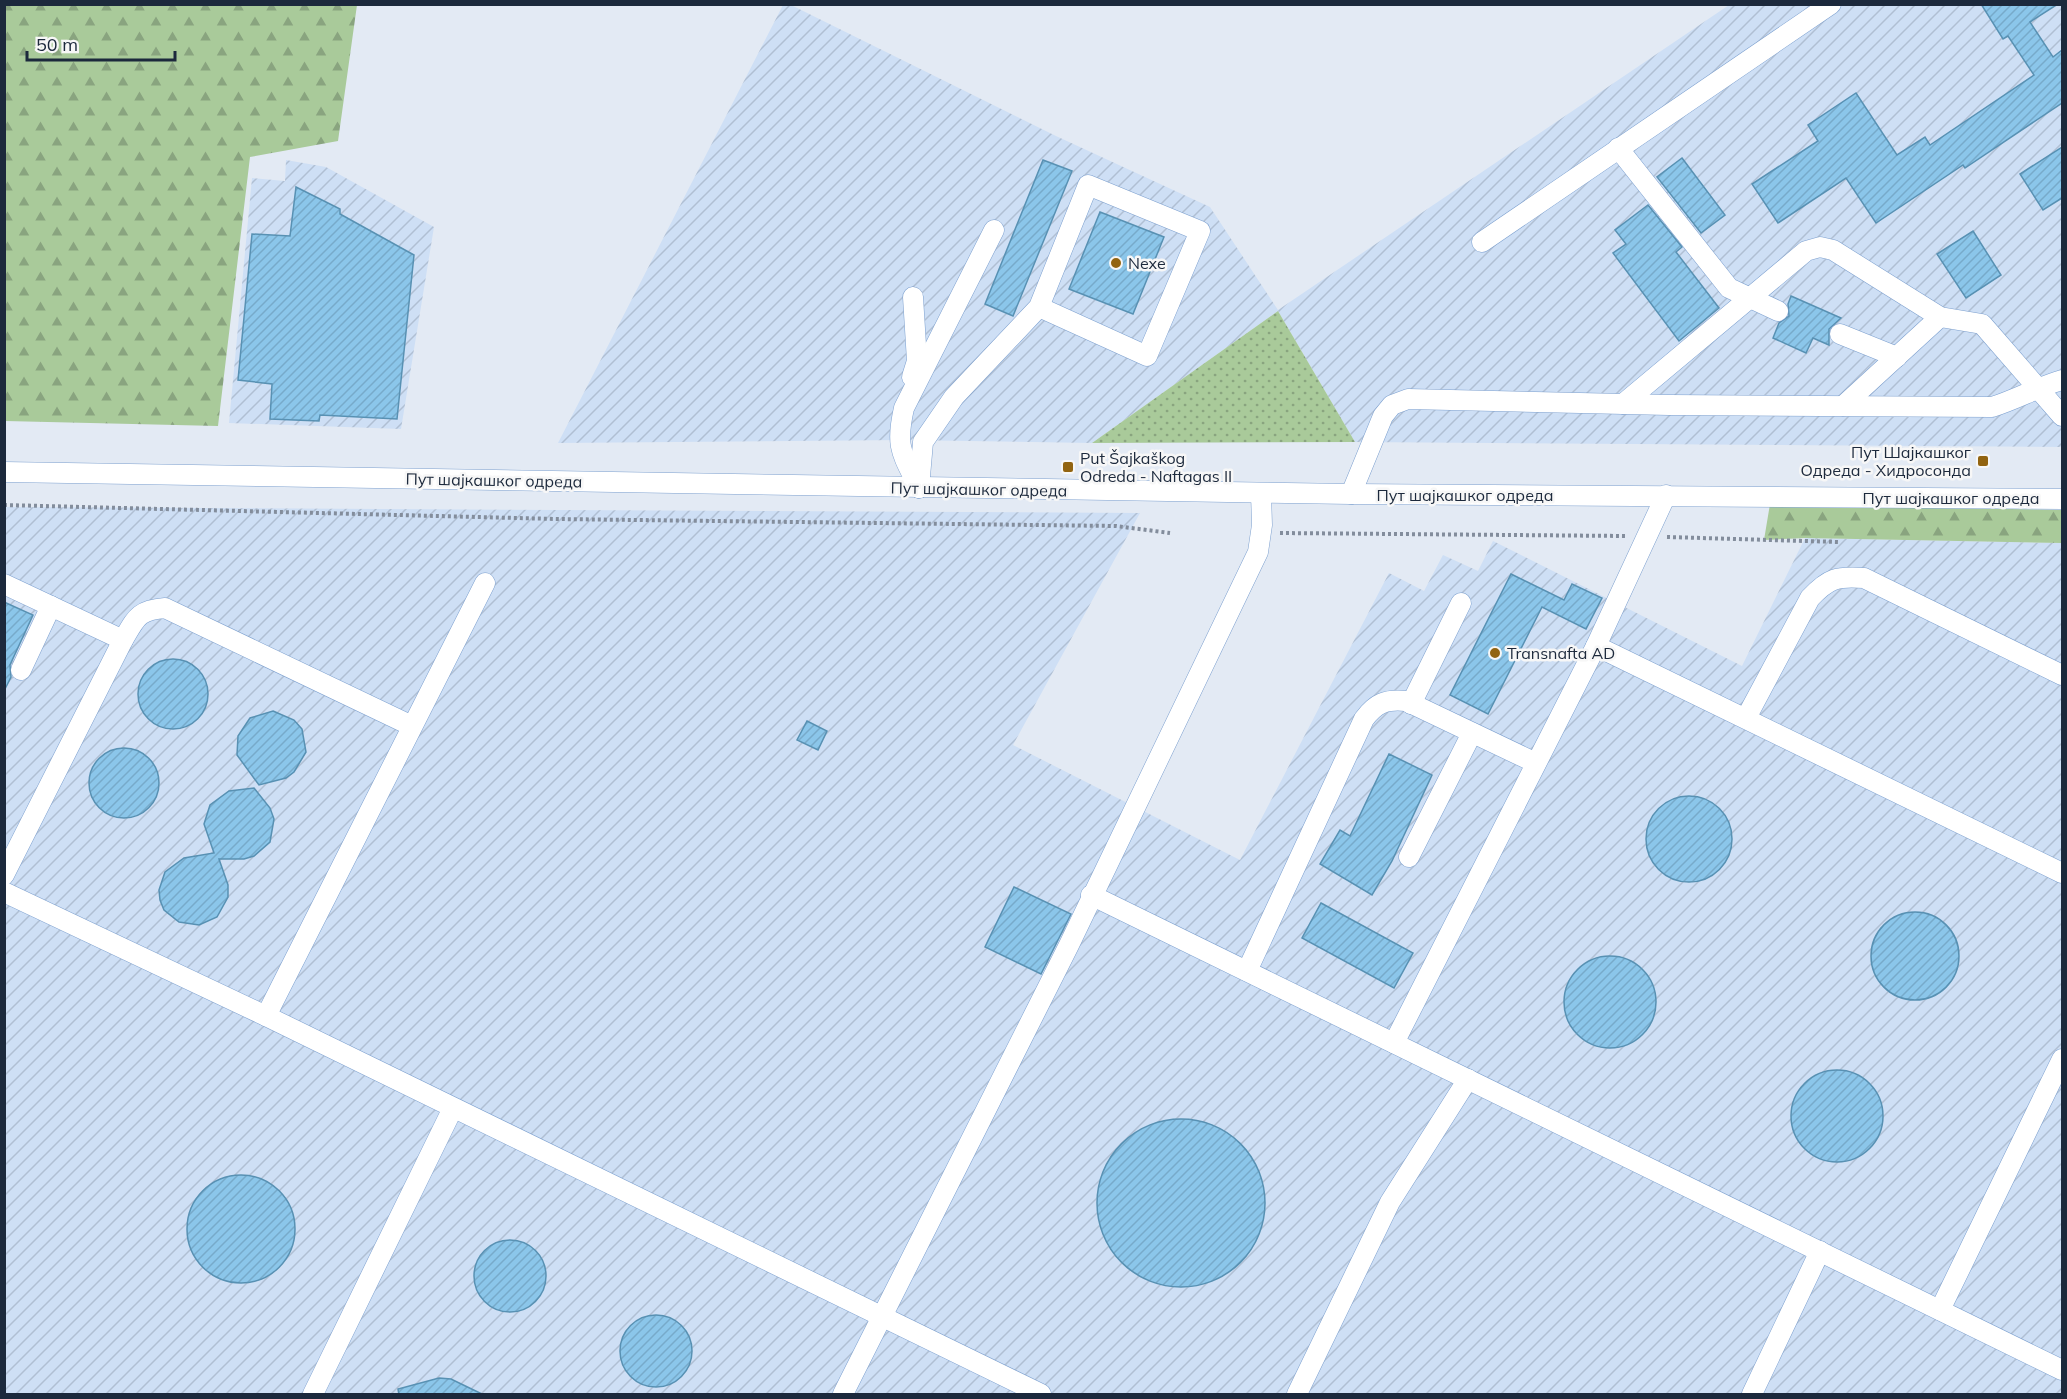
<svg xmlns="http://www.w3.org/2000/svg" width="2067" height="1399" font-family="Mulish,sans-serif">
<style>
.industrial{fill:url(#industrial-furrows)}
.grass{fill:url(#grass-dots)}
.forest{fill:url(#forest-firs)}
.building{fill:url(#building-hatch);stroke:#5891b3;stroke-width:1.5}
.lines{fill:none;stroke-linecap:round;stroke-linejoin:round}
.minor-casing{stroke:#7da0cf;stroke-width:21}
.path{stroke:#838d9c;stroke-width:4;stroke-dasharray:3 3;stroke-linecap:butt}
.minor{stroke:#fff;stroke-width:20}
.poi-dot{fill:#926410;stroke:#f7f7f7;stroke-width:2}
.labels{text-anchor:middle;stroke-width:5;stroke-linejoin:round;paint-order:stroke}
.poi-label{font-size:16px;fill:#1c293c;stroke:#f7f7f7;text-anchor:start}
.street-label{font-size:16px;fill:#1c293c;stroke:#f7f7f7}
</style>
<defs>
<pattern id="industrial-furrows" width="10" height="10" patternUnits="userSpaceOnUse" patternTransform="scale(1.5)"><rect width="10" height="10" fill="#cedff5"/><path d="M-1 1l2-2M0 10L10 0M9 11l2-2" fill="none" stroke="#b0bfd3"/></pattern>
<pattern id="grass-dots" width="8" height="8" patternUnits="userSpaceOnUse" patternTransform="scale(1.5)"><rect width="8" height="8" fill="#a9ca9a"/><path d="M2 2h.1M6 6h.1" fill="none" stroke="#89a47f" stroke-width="1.8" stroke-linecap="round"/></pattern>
<pattern id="forest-firs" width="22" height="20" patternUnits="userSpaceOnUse" patternTransform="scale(1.5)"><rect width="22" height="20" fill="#a9ca9a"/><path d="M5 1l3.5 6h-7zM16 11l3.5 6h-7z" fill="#89a47f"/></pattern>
<pattern id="building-hatch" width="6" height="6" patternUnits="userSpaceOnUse" patternTransform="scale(1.5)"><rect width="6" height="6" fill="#8bc6ea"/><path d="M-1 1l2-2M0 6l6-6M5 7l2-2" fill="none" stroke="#77aaca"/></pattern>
</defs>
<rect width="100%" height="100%" fill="#e3eaf4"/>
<!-- industrial -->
<g class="industrial">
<polygon points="783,5 791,5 1056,136 1210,207 1278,310 1729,5 2062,5 2062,447 1355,442 1278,311 1092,443 905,440 558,443"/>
<polygon points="286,160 326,167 434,227 401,429 229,423 252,178 285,181"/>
<polygon points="5,507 1140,513 1013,745 1240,860 1389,573 1424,591 1443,555 1478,571 1493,541 1742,666 1805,538 2062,543 2062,1394 5,1394"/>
</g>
<!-- grass -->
<polygon class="grass" points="1278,311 1355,442 1092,443"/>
<!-- forest -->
<g class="forest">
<polygon points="5,4 357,5 338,141 250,157 218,426 5,421"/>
<polygon points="1770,504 2062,510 2062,543 1805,538 1764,540"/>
</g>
<!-- building -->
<g class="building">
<polygon points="1981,4 2058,4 2030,22 2053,57 2062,50 2062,103 1965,168 1963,165 1876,223 1846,178 1778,223 1752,184 1818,141 1808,125 1856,93 1897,155 1925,137 1930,145 2034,75 2008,36 2003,39"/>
<polygon points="2062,147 2062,198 2043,210 2020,174"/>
<polygon points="1682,158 1725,215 1701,233 1657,177"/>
<polygon points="1043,160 1072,171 1013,316 985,304"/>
<polygon points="296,187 340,209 340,214 414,255 397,419 320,415 319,421 270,419 272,384 238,380 252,234 290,236"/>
<polygon points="1648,205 1682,247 1676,252 1719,308 1679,341 1613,253 1626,244 1615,230"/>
<polygon points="1100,212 1164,237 1133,314 1069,289"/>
<polygon points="1973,231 2001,275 1966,298 1937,254"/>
<polygon points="1791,296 1841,318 1829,329 1829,345 1813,338 1806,353 1773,338 1779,323 1789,316 1788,304"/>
<polygon points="1511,574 1564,600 1572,584 1602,598 1586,629 1542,607 1488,714 1450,695"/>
<polygon points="4,602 33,615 10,665 11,677 4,691"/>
<circle cx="173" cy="694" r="35"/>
<polygon points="273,711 294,720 302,729 306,752 294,772 286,778 259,785 237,755 238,736 250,718"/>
<polygon points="807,721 827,731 818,750 797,740"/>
<circle cx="124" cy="783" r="35"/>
<polygon points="1389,754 1432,775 1392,861 1372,895 1320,864 1340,830 1350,836"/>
<polygon points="254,788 270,808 274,819 270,842 254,856 244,859 219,859 228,885 228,897 217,917 199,925 179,922 164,910 160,900 159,890 165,872 184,858 214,853 204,824 210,805 229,791"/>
<circle cx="1689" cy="839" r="43"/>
<polygon points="1014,887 1071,914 1041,974 985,947"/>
<polygon points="1321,903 1413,953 1394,988 1302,938"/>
<circle cx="1915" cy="956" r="44"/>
<circle cx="1610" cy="1002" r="46"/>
<circle cx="1837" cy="1116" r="46"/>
<circle cx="1181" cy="1203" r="84"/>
<circle cx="241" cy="1229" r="54"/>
<circle cx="510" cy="1276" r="36"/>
<circle cx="656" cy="1351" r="36"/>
<polygon points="439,1378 451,1379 484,1395 399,1395 398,1389"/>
</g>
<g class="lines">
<!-- minor casing -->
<g class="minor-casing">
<g id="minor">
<polyline points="1618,148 1729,288 1778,311"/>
<polyline points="1482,242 1831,4"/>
<polyline points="1840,334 1897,357"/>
<polyline points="912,377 917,361 913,297"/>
<polyline points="1623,404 1806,251 1820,247 1833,250 1940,317 1982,324 2062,416"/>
<polyline points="1843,406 1940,317"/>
<polyline points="4,472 1351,494 2062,499"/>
<polyline points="919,488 923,442 954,397 1039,307 1147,356 1200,231 1088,185 1039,307"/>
<path d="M919 488C902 453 895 448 904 408L994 230"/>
<path d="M1351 494 1383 416 1392 405 1408 399 1669 405 1992 407C2017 399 2038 387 2062 380"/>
<path d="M4 584 123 640C136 618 138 610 165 608L412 726"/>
<polyline points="1596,646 2062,873"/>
<polyline points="21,670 51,606"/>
<polyline points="1411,704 1461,603"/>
<path d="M1746 718 1810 598C1829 578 1837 576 1864 578L2062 675"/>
<polyline points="1409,857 1472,733"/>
<polyline points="4,875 123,640"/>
<polyline points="4,892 266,1016 1041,1394"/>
<polyline points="1091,895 2062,1370"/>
<path d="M1247 971 1364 719C1376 703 1386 699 1406 701L1536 763"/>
<polyline points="266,1016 485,583"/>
<polyline points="1394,1043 1596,646 1666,495"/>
<polyline points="1940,1310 2062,1059"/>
<polyline points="313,1394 453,1108"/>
<polyline points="843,1394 1069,945 1258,552 1262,525 1261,493"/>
<polyline points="1297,1394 1390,1202 1468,1079"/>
<polyline points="1752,1394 1820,1251"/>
</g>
</g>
<!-- path -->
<g class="path">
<polyline points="4,505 556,519 1116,526 1170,533"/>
<polyline points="1280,533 1626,536"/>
<polyline points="1667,537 1839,542"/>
</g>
<!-- minor -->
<use href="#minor" class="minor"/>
</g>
<!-- markers -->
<g class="poi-dot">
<circle cx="1116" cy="263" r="6"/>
<rect x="1977" y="455" width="12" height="12" rx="3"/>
<rect x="1062" y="461" width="12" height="12" rx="3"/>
<circle cx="1495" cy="653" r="6"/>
</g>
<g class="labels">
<!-- poi labels -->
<g class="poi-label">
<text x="1128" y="269">Nexe</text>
<text x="1971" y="458" text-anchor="end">Пут Шајкашког<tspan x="1971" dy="18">Одреда - Хидросонда</tspan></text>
<text x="1080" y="464">Put Šajkaškog<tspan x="1080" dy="18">Odreda - Naftagas II</tspan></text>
<text x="1507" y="659">Transnafta AD</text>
</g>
<!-- street labels -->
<g class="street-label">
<text transform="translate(494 480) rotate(1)" y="6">Пут шајкашког одреда</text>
<text transform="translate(979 489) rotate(1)" y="6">Пут шајкашког одреда</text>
<text x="1465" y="501">Пут шајкашког одреда</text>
<text x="1951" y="504">Пут шајкашког одреда</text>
</g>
</g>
<!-- border -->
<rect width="2067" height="1399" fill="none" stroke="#1c293c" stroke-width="12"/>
<!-- scale -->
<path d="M27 51v9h148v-9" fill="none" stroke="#1c293c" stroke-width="3"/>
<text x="36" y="51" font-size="18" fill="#1c293c" stroke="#f7f7f7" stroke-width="4.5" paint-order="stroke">50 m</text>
</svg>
